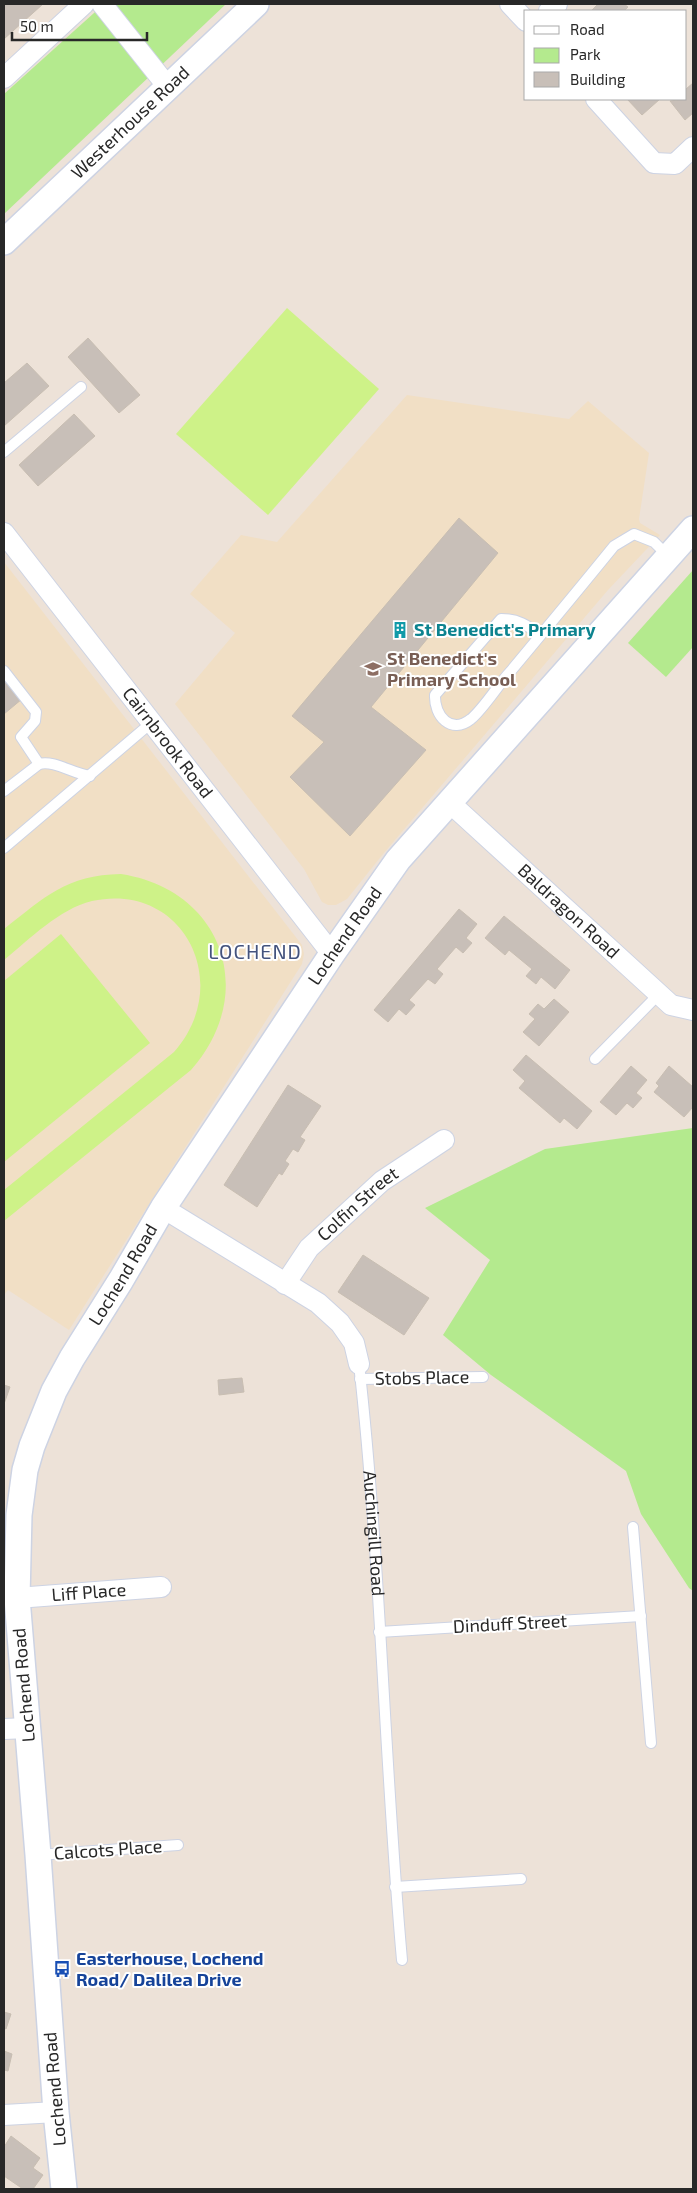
<svg xmlns="http://www.w3.org/2000/svg" width="697" height="2193" font-family="'Exo 2',sans-serif">
<style>
.education{fill:#f1dfc5}
.green{fill:#b4ea8e}
.pitch{fill:#cef288}
.building{fill:#c8bfb8;stroke:#c8beb2}
.lines{fill:none;stroke-linecap:round;stroke-linejoin:round}
.service-casing{stroke:#cdd3e3;stroke-width:12}
.minor-casing{stroke:#cdd3e3;stroke-width:22}
.tertiary-casing{stroke:#cdd3e3;stroke-width:28}
.service{stroke:#fff;stroke-width:10}
.minor{stroke:#fff;stroke-width:20}
.tertiary{stroke:#fff;stroke-width:25}
.labels{text-anchor:middle;stroke-width:4;stroke-linejoin:round;paint-order:stroke}
.street-label{font-size:18px;fill:#282828;stroke:#fff}
.culture-label{font-size:18px;font-weight:bold;fill:#0d838f;stroke:#fff;text-anchor:start}
.education-label{font-size:18px;font-weight:bold;fill:#785e54;stroke:#fff;text-anchor:start}
.transit-label{font-size:18px;font-weight:bold;fill:#164399;stroke:#fff;text-anchor:start}
.quarter-label{font-size:20px;letter-spacing:1px;fill:#44537d;stroke:#fff}
</style>
<rect width="100%" height="100%" fill="#ede2d8"/>
<!-- education -->
<g class="education">
<polygon points="407,395 569,419 588,401 649,453 639,519 640,523 660,535 608,590 383,854 347,899 336,905 328,905 322,902 304,869 175,704 235,633 190,594 241,535 277,542"/>
<polygon points="4,562 302,945 304,954 302,964 69,1330 8,1290 4,1295"/>
</g>
<!-- green -->
<g class="green">
<polygon points="104,4 226,4 4,214 4,94"/>
<polygon points="693,570 693,647 666,677 628,643"/>
<polygon points="693,1128 693,1591 689,1588 641,1514 626,1471 491,1375 443,1335 490,1260 425,1208 545,1149"/>
</g>
<!-- pitch -->
<g class="pitch">
<polygon points="287,308 379,389 268,515 176,434"/>
<path d="M121 874C223 890 259 993 191 1070L4 1221V1190L174 1052C235 983 183 881 92 901 59 909 30 939 4 960V929C45 897 66 875 121 874Z"/>
<polygon points="61,934 150,1043 4,1162 4,981"/>
</g>
<!-- building -->
<g class="building">
<polygon points="4,4 43,4 4,39"/>
<polygon points="598,4 624,4 628,7 624,11 591,11"/>
<polygon points="693,83 693,113 685,120 670,101 686,99 686,89"/>
<polygon points="627,99 660,99 642,115"/>
<polygon points="88,338 140,395 119,413 68,357"/>
<polygon points="27,363 49,386 4,426 4,383"/>
<polygon points="74,414 95,436 38,486 19,465"/>
<polygon points="459,518 498,553 371,707 426,750 350,836 290,777 324,742 292,716"/>
<polygon points="4,677 22,699 4,714"/>
<polygon points="459,909 477,924 466,938 472,943 463,953 456,947 437,969 443,974 435,984 428,979 409,1000 415,1005 406,1015 399,1009 388,1022 374,1010"/>
<polygon points="504,916 570,970 555,989 541,977 536,984 526,976 532,969 509,950 505,955 485,938"/>
<polygon points="554,999 569,1012 539,1046 523,1032 535,1019 529,1014 538,1004 544,1009"/>
<polygon points="526,1055 592,1111 577,1129 564,1118 560,1123 519,1088 525,1081 513,1070"/>
<polygon points="631,1066 647,1080 636,1093 642,1098 633,1108 627,1103 616,1115 600,1102"/>
<polygon points="669,1066 693,1087 693,1107 684,1117 654,1092 659,1086 656,1083"/>
<polygon points="288,1085 321,1106 300,1137 305,1140 298,1152 293,1149 285,1161 289,1164 282,1175 279,1173 257,1207 224,1185"/>
<polygon points="363,1255 429,1298 404,1335 338,1292"/>
<polygon points="242,1378 244,1392 219,1395 218,1380"/>
<polygon points="4,1385 10,1387 4,1404"/>
<polygon points="4,2012 11,2014 6,2029 4,2028"/>
<polygon points="4,2051 12,2054 8,2071 4,2070"/>
<polygon points="11,2136 40,2158 33,2168 43,2175 33,2189 23,2189 4,2176 4,2147"/>
</g>
<g class="lines">
<!-- service casing -->
<g class="service-casing">
<g id="service">
<polyline points="4,452 81,387"/>
<path d="M540 635C527 625 518 619 501 619L435 695C434 716 451 735 471 719 484 708 498 685 510 672 545 630 580 588 614 546L634 534 654 542 668 556"/>
<polyline points="4,671 36,712 35,721 21,737 39,764"/>
<path d="M4 791 39 764C55 760 73 774 90 776"/>
<polyline points="4,848 151,723"/>
<polyline points="595,1059 659,994"/>
<path id="s1" d="M359 1364C381 1562 384 1761 402 1960"/>
<polyline points="360,1379 483,1377"/>
<polyline points="633,1527 651,1743"/>
<polyline points="379,1632 641,1616"/>
<polyline points="38,1855 178,1845"/>
<polyline points="395,1887 521,1879"/>
</g>
</g>
<!-- minor casing -->
<g class="minor-casing">
<g id="minor">
<polyline points="102,4 168,87"/>
<polyline points="510,4 526,21"/>
<polyline points="549,11 557,4"/>
<polyline points="4,78 84,4"/>
<polyline points="596,99 654,163 675,164 693,147"/>
<path id="s2" d="M4 533 332 954"/>
<path id="s3" d="M449 802 671 1005 693 1010"/>
<polyline points="163,1208 318,1303 340,1323 354,1343 359,1364"/>
<path id="s4" d="M285 1284 309 1248 382 1181 444 1140"/>
<path id="s5" d="M17 1598 161 1587"/>
<polyline points="4,1729 28,1728"/>
<polyline points="4,2115 56,2112"/>
</g>
</g>
<!-- tertiary casing -->
<g class="tertiary-casing">
<g id="tertiary">
<path id="s6" d="M4 242 256 4"/>
<path id="s7" d="M64 2189 56 2112 38 1855 17 1598 19 1515 25 1470 32 1446 54 1391 72 1358 121 1280 163 1208 332 954 398 860 693 529"/>
</g>
</g>
<!-- service -->
<use href="#service" class="service"/>
<!-- minor -->
<use href="#minor" class="minor"/>
<!-- tertiary -->
<use href="#tertiary" class="tertiary"/>
</g>
<!-- icons -->
<defs>
<g id="building-bare" transform="scale(1.35)"><path d="M-4-6H4V6H1V3H-1V6H-4ZM-2.5-4.3h1.7v1.8h-1.7ZM.8-4.3h1.7v1.8H.8ZM-2.5-1h1.7V.8h-1.7ZM.8-1h1.7V.8H.8Z" fill="#0f9aa8" stroke="#fff" stroke-width="2.5" paint-order="stroke"/></g>
<g id="school-bare" transform="scale(1.35)"><path d="M0-5L7-2L0 1L-7-2ZM-4 1L0 2.5L4 1V4Q0 6-4 4Z" fill="#8d6e63" stroke="#fff" stroke-width="2.5" paint-order="stroke"/></g>
<g id="bus-bare" transform="scale(1.35)"><path d="M-5-6H5V4H4V6H2V4H-2V6H-4V4H-5ZM-3.5-4V0h7V-4ZM-3.5 1.2v1.5H-2V1.2ZM2 1.2v1.5H3.5V1.2Z" fill="#1a4fb4" stroke="#fff" stroke-width="2.5" paint-order="stroke"/></g>
</defs>
<g fill-rule="evenodd">
<use href="#building-bare" x="400" y="630"/>
<use href="#school-bare" x="373" y="669"/>
<use href="#bus-bare" x="62" y="1969"/>
</g>
<g class="labels">
<!-- street labels -->
<g class="street-label">
<text dy="6" stroke="none"><textPath href="#s6" startOffset="174">Westerhouse Road</textPath></text>
<text dy="6" stroke="none"><textPath href="#s2" startOffset="266">Cairnbrook Road</textPath></text>
<text dy="6" stroke="none"><textPath href="#s3" startOffset="162">Baldragon Road</textPath></text>
<text dy="6" stroke="none"><textPath href="#s7" startOffset="1346">Lochend Road</textPath></text>
<text dy="6" stroke="none"><textPath href="#s4" startOffset="109">Colfin Street</textPath></text>
<text dy="6" stroke="none"><textPath href="#s7" startOffset="941">Lochend Road</textPath></text>
<text transform="translate(422 1378) rotate(-1)" y="6">Stobs Place</text>
<text dy="6" stroke="none"><textPath href="#s1" startOffset="170">Auchingill Road</textPath></text>
<text dy="6" stroke="none"><textPath href="#s5" startOffset="72">Liff Place</textPath></text>
<text transform="translate(510 1624) rotate(-3)" y="6">Dinduff Street</text>
<text transform="translate(24 1685) rotate(-95)" y="6">Lochend Road</text>
<text transform="translate(108 1850) rotate(-4)" y="6">Calcots Place</text>
<text transform="translate(55 2089) rotate(-95)" y="6">Lochend Road</text>
</g>
<!-- culture labels -->
<g class="culture-label">
<text x="414" y="636">St Benedict's Primary</text>
</g>
<!-- education labels -->
<g class="education-label">
<text x="387" y="665">St Benedict's<tspan x="387" dy="21">Primary School</tspan></text>
</g>
<!-- transit labels -->
<g class="transit-label">
<text x="76" y="1965">Easterhouse, Lochend<tspan x="76" dy="21">Road/ Dalilea Drive</tspan></text>
</g>
<!-- quarter labels -->
<g class="quarter-label">
<text x="255" y="959">LOCHEND</text>
</g>
</g>
<!-- border -->
<rect width="697" height="2193" fill="none" stroke="#282828" stroke-width="10"/>
<!-- legend -->
<rect x="524" y="10" width="162" height="90" fill="#ffffff" stroke="#a9a9a9"/>
<rect x="534" y="26" width="25" height="8" fill="#ffffff" stroke="#a9a9a9"/>
<text x="570" y="35" font-size="15" fill="#282828">Road</text>
<rect x="534" y="48" width="25" height="15" fill="#b4ea8e" stroke="#a9a9a9"/>
<text x="570" y="60" font-size="15" fill="#282828">Park</text>
<rect x="534" y="72" width="25" height="15" fill="#c8bfb8" stroke="#a9a9a9"/>
<text x="570" y="85" font-size="15" fill="#282828">Building</text>
<!-- scale -->
<path d="M12 32v8h135v-8" fill="none" stroke="#282828" stroke-width="2.5"/>
<text x="20" y="32" font-size="15" fill="#282828" stroke="#ffffff" stroke-width="4" paint-order="stroke">50 m</text>
</svg>
